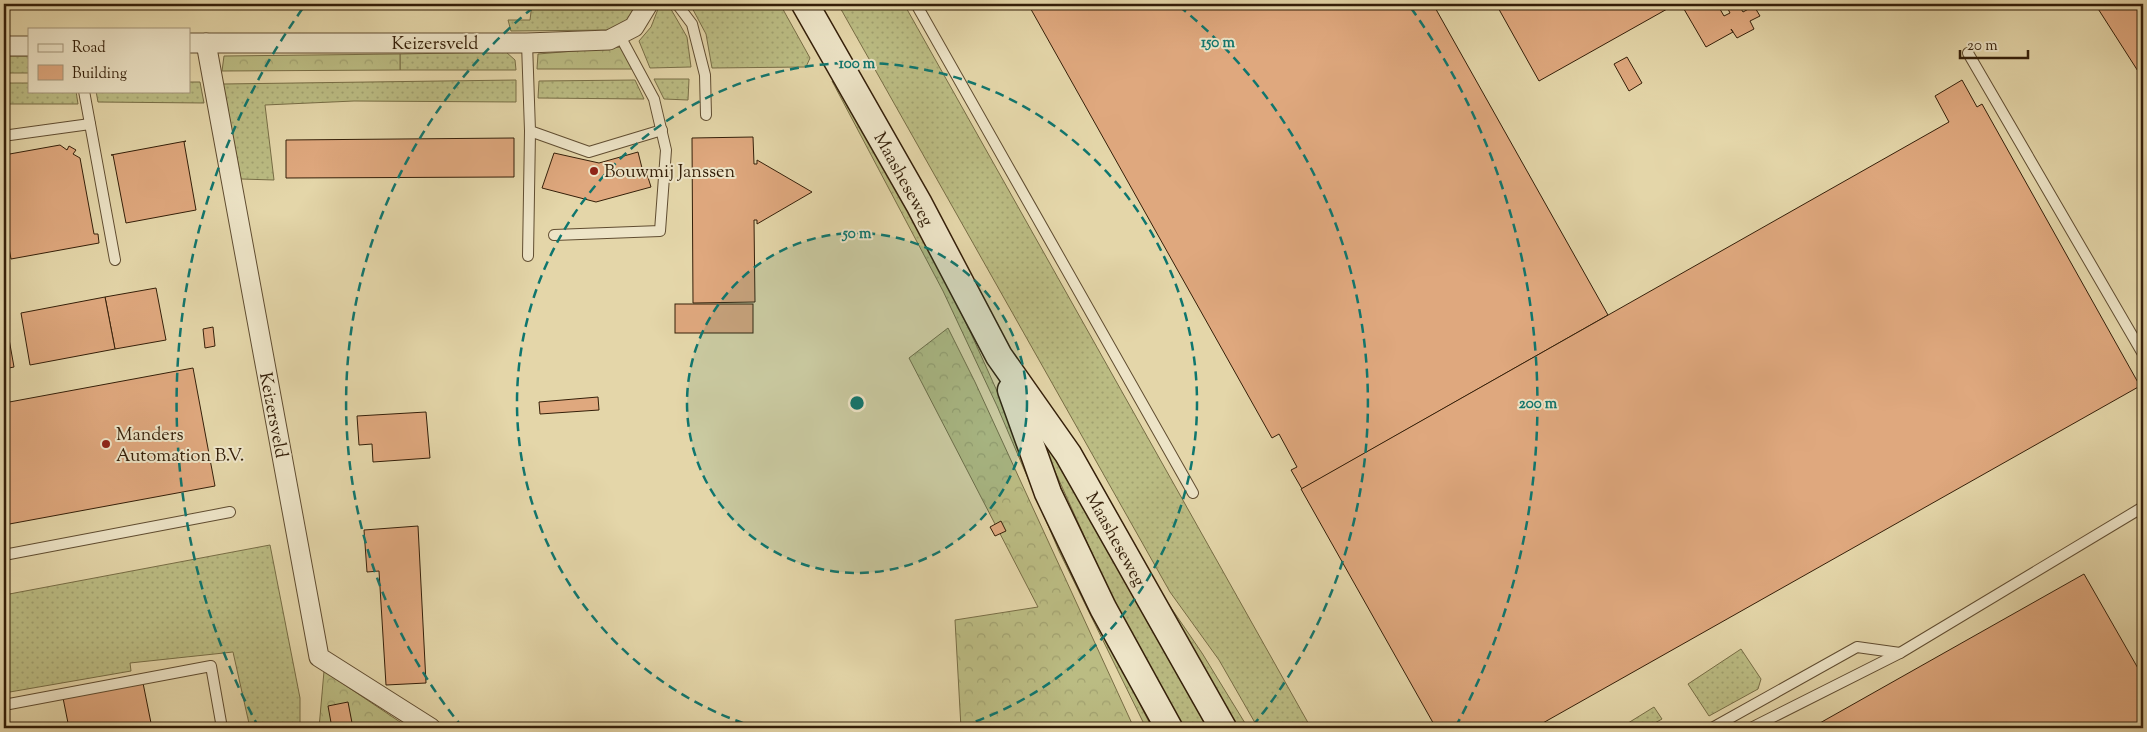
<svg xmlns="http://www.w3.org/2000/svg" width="2147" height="732" font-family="'Sorts Mill Goudy',serif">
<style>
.grass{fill:url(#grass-dots);stroke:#786e46}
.forest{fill:url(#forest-crowns);stroke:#786e46}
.building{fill:#dfa87e;stroke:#341f09}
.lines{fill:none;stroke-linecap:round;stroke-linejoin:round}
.service-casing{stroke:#604d31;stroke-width:12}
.minor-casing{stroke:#604d31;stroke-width:21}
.secondary-casing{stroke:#341f09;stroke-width:29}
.service{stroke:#ede4c7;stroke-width:10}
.minor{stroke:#ede4c7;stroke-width:19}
.secondary{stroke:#ede4c7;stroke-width:26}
.ring{fill:none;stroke:#0f766e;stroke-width:2.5;stroke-dasharray:9 6}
.poi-dot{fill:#8f2418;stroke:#ede4c7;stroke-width:2}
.labels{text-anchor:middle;stroke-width:4;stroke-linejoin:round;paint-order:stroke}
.street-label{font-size:18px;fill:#341f09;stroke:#ede4c7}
.poi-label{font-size:18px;fill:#341f09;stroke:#ede4c7;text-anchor:start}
.centre{fill:#0f766e;stroke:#ede4c7;stroke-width:2.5}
.ring-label{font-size:15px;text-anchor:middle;font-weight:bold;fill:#0f766e;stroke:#ede4c7;stroke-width:4;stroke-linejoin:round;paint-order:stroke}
</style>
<defs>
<pattern id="grass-dots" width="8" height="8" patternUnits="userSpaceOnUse" patternTransform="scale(1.25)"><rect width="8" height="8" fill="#bbbc83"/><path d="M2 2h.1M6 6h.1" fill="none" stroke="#a1a170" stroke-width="1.8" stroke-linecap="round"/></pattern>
<pattern id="forest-crowns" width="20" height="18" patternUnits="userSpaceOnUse" patternTransform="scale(1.25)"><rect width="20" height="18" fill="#bbbc83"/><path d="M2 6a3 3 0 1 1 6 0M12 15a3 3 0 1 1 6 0" fill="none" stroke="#a1a170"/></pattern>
</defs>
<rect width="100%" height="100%" fill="#e4d6a9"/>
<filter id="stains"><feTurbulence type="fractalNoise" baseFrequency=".004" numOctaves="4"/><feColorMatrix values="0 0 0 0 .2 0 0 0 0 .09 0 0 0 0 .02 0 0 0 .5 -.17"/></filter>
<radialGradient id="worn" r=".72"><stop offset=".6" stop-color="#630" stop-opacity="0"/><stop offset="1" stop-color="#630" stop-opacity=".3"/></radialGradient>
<!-- grass -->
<g class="grass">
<polygon points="532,4 576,7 577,4 638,4 627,23 609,30 511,31 508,20 530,20"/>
<polygon points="660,4 668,4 687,37 691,67 650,68 639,41 651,27"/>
<polygon points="690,4 780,4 810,58 806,67 712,68 706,34"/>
<polygon points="838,4 904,4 1311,728 1258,728 1219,660 1170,592"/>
<polygon points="506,52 515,60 516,70 400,70 400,54"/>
<rect x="4" y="56" width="25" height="17"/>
<polygon points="654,79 689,79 688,100 664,99"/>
<polygon points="516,80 516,102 354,101 265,105 274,180 241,179 223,84"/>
<polygon points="635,80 644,99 538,98 539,81"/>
<path d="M836 80C890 175 944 271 988 371 1042 491 1092 611 1152 728H1146L1059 551 997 406 943 291 832 81Z"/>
<polygon points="189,82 200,82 204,103 98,102 96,91 189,91"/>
<polygon points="4,83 29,83 29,91 76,91 78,104 4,104"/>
<polygon points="1047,445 1050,449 1208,728 1180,728 1137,653 1044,447"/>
<polygon points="270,545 300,698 300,728 250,728 233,652 130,663 131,671 4,693 4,595"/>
<polygon points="1150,588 1165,599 1202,653 1248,728 1229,728"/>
<polygon points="1741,649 1761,679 1758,689 1709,716 1688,684"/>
<polygon points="1654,707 1662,719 1646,728 1620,728"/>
</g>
<!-- forest -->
<g class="forest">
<polygon points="622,47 632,69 537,69 538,54"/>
<polygon points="400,54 400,70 222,71 224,56"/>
<polygon points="948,328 975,382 1134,728 961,728 955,620 1038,607 909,358"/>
<polygon points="324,671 409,728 319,728"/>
</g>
<!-- building -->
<g class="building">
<polygon points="1028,4 1433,4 1608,315 1302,489 1291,470 1297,467 1279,434 1272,438"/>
<polygon points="1496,4 1676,4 1539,81"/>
<polygon points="1681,4 1717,4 1724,16 1730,13 1727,7 1733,4 1738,4 1743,12 1754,6 1760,16 1750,21 1754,29 1737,38 1731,29 1733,32 1706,47"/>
<polygon points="2095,4 2143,4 2143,79"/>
<polygon points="1627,57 1642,83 1629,91 1614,64"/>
<polygon points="1962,80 1977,107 1982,104 2140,386 1534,728 1436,728 1301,489 1949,122 1935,96"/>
<polygon points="753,137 754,164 757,164 757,160 812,192 757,224 757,220 754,220 755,302 693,303 692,138"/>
<polygon points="514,138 514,177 286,178 286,140"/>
<polygon points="186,141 184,142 196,210 126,223 113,155 111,155"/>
<polygon points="60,145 67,150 69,146 76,150 73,154 80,158 94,234 98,234 99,243 11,259 4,221 4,155"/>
<polygon points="638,152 643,172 646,171 651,187 596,202 542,188 554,153 599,163"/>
<polygon points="156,288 166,340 115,349 105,297"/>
<polygon points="105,297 115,349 30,365 21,313"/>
<rect x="675" y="304" width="78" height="29"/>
<polygon points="4,311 14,367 4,369"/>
<polygon points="213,327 215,346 205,348 203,329"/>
<polygon points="193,368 215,486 4,525 4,403"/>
<polygon points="598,397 599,410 540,414 539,402"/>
<polygon points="426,412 430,458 373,462 372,444 359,445 357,416"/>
<polygon points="1001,521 1006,531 995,536 990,527"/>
<polygon points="418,526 426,683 386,685 379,571 367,572 364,530"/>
<polygon points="2084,574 2143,677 2143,728 1811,728"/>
<polygon points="143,683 152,728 69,728 63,698"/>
<polygon points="348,702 353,728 332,728 328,706"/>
</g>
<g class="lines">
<!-- service casing -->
<g class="service-casing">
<g id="service">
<polyline points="677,4 692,24 705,75 706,115"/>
<polyline points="916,4 1193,493"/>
<polyline points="527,43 530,131 589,152 662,130"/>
<polyline points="1968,53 2143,354"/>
<polyline points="84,91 115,260"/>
<polyline points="10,135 90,124"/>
<polyline points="554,235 660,231 666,150 654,99 620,36"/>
<polyline points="528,256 530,131"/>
<polyline points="4,555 230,512"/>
<polyline points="4,705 211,666 222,728"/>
<polyline points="1712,728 1857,647 1900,653"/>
<polyline points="1751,728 1900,653 2143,507"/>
</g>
</g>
<!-- minor casing -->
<g class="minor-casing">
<g id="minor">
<polyline points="189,43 527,43 609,40 634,27 648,4"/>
<polyline points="206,43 319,657 431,728"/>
<polyline points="4,46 29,46"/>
</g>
</g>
<!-- secondary casing -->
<g class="secondary-casing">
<g id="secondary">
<polyline points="805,4 919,204 999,356 1068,454 1223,728"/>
<polyline points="1011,390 1048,493 1103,608 1169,728"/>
</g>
</g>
<!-- service -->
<use href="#service" class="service"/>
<!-- minor -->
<use href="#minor" class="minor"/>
<!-- secondary -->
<use href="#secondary" class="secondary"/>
</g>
<!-- distance rings -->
<circle cx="857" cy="403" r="170" fill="#0f766e" fill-opacity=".12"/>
<g class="ring">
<circle cx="857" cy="403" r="170"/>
<path d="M758 728A340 340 0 1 1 956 728"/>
<path d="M463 728A511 511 0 0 1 535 6M1179 6A511 511 0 0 1 1251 728"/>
<path d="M259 728A681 681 0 0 1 303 8M1411 8A681 681 0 0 1 1455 728"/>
</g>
<!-- markers -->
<g class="poi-dot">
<circle cx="594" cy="171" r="5"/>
<circle cx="106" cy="444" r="5"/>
</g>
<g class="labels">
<!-- street labels -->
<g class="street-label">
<text x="435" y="49">Keizersveld</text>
<text transform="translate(904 179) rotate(61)" y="6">Maasheseweg</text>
<text transform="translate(274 415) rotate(79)" y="6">Keizersveld</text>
<text transform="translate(1116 539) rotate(61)" y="6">Maasheseweg</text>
</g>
<!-- poi labels -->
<g class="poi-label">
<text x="604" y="177">Bouwmij Janssen</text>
<text x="116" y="440">Manders<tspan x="116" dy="21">Automation B.V.</tspan></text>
</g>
</g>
<circle cx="857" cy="403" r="8" class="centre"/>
<g class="ring-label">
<text x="1218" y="47">150 m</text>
<text x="857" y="68">100 m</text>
<text x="857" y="238">50 m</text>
<text x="1538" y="408">200 m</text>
</g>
<!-- margin -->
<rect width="2147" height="732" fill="none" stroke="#e4d6a9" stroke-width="20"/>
<rect x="5" y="5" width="2137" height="722" fill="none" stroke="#341f09" stroke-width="2.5"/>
<rect x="10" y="10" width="2127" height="712" fill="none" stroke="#341f09"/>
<!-- legend -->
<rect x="28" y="28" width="162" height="65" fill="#ede4c7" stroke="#a3957b"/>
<rect x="38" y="44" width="25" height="8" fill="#ede4c7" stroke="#a3957b"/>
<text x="72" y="52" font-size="15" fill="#341f09">Road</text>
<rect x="38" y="65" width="25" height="15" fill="#dfa87e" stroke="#a3957b"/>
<text x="72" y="78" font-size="15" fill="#341f09">Building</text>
<!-- scale -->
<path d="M1960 50v8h68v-8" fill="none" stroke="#341f09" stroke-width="2.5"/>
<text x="1967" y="50" font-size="15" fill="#341f09" stroke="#ede4c7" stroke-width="4" paint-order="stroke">20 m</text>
<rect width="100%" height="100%" filter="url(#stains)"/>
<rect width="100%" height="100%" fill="url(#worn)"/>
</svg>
